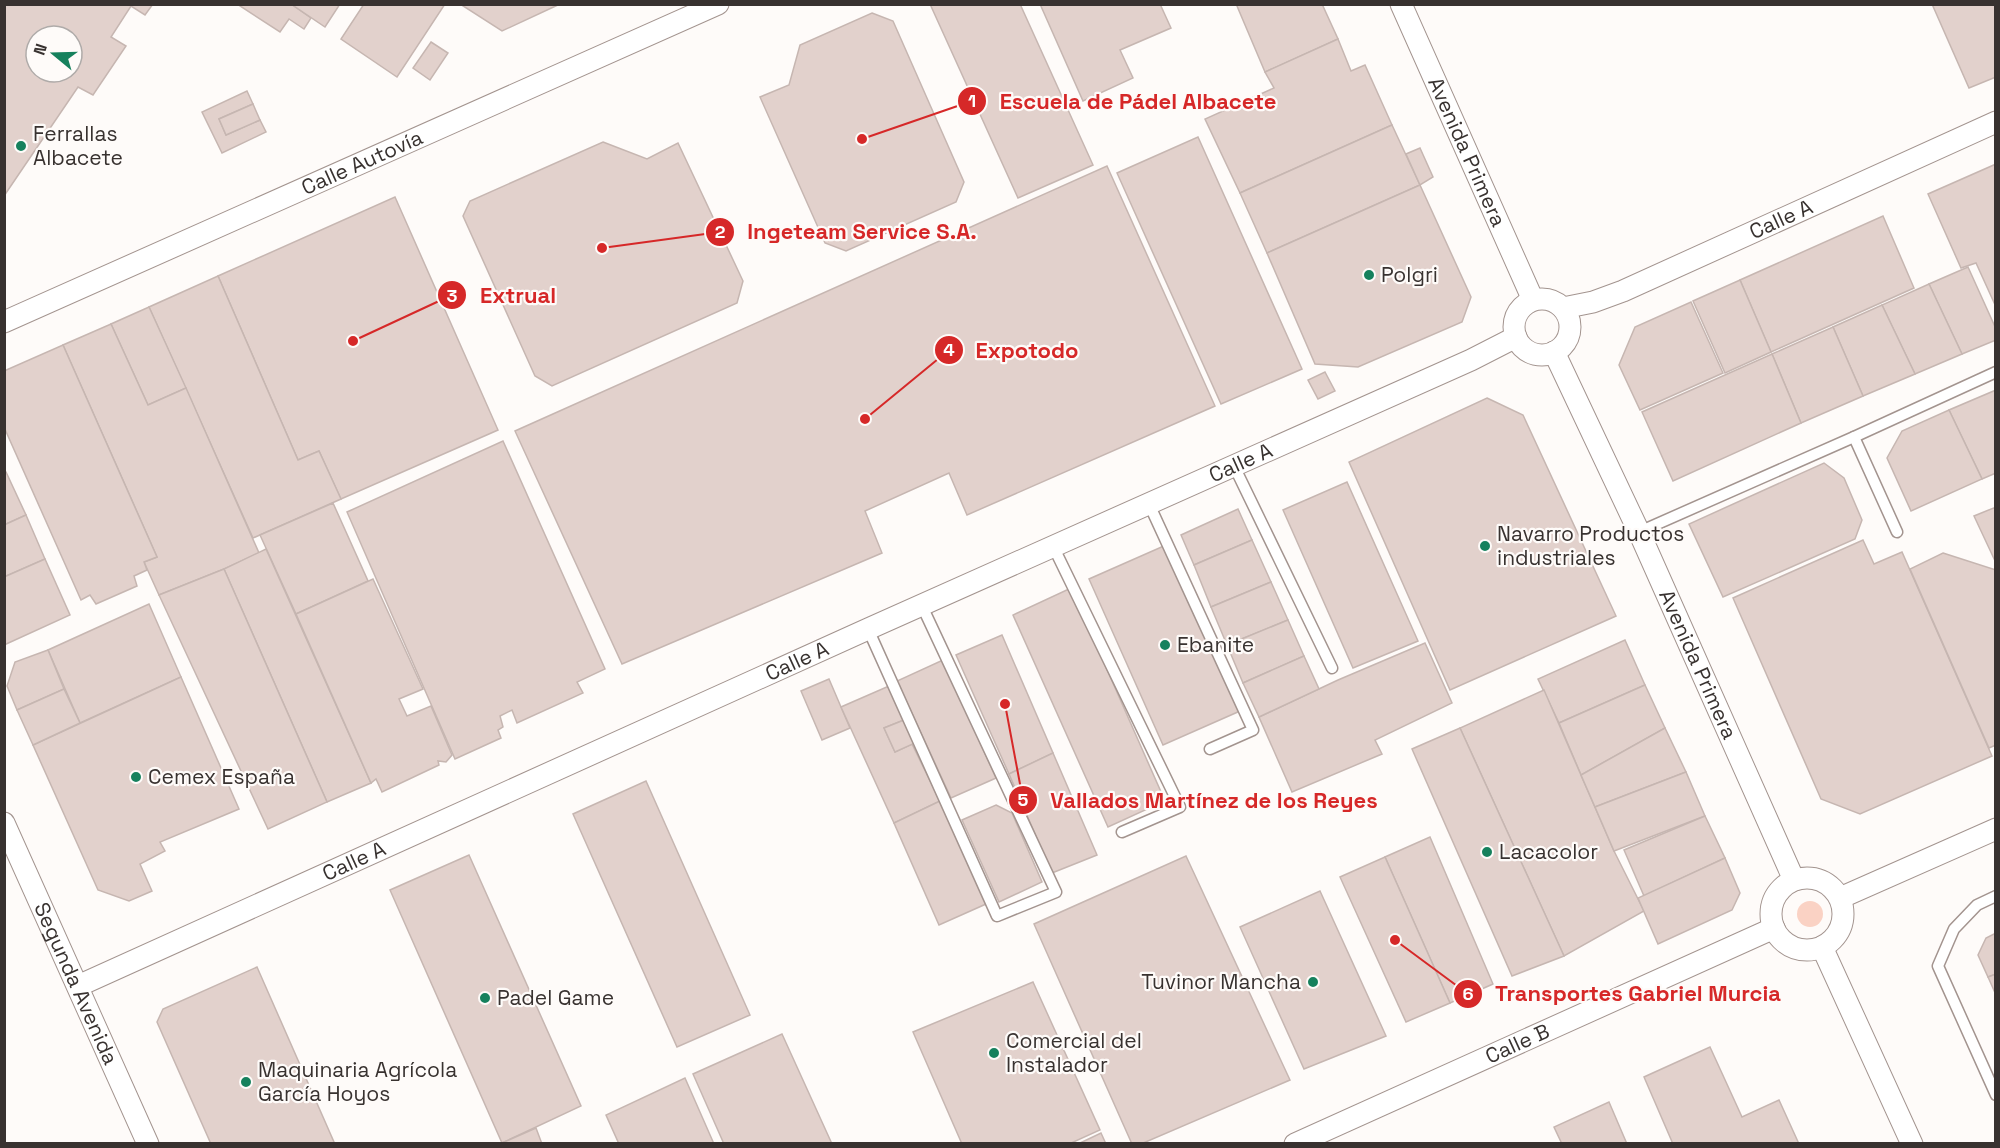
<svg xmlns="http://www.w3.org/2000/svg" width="2000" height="1148" font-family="'Space Grotesk',sans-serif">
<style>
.green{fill:#fad2c4}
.building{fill:#e2d1cc;stroke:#c6b6b1;stroke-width:1.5;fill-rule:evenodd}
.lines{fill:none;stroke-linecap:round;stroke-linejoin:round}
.service-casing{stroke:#a3948f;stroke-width:13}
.minor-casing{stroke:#a3948f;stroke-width:23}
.service{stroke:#fff;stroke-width:10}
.minor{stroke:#fff;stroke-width:21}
.poi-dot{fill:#16815d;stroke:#fefbf9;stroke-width:2}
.labels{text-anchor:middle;stroke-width:4.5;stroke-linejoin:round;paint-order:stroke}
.poi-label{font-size:21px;fill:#383230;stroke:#fefbf9;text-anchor:start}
.street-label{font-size:21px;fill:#383230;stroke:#fefbf9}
.leader{fill:none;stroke:#d62828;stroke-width:2}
.callout-dot{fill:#d62828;stroke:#fefbf9;stroke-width:2}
.mark-label{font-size:18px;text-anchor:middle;font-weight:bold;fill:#fff}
.callout-label{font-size:22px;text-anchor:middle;font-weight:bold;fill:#d62828;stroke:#fefbf9;stroke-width:4.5;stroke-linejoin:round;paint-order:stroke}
</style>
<rect width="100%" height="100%" fill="#fefbf9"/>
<!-- green -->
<circle class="green" cx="1810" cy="914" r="13"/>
<!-- building -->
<g class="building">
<path d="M4 4H153L145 15 131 6 111 37 126 46 93 95 78 87 4 196ZM36 36H72V72H36Z"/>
<polygon points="237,4 291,4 311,18 304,29 289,19 280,32"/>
<polygon points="291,4 340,4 325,27"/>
<polygon points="364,4 445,4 397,77 341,39"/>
<polygon points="460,4 560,4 502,31"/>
<polygon points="930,4 1020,4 1093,165 1018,198"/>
<polygon points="1040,4 1160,4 1171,28 1120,50 1133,78 1083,101"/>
<polygon points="1240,4 1322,4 1338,39 1265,72 1237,6"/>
<polygon points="1932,4 1996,4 1996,77 1969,88"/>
<polygon points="872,13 893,21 964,182 956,202 846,251 825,243 760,97 789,85 800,45"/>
<polygon points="1338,39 1351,71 1365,65 1392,125 1240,193 1205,119 1274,88 1265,72"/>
<polygon points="431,42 448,53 430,80 413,68"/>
<polygon points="247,91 253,104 219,119 226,135 260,120 266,132 222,153 202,112"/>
<polygon points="253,104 260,120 226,135 219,119"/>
<polygon points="1392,125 1420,185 1267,253 1240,193"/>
<polygon points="1198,137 1302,369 1221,404 1117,173"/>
<polygon points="603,142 647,159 678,143 743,281 737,303 552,386 535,376 463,216 470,201"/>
<polygon points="1420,148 1433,177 1420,185 1406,154"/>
<polygon points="1996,164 1996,307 1976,263 1961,268 1928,194"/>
<polygon points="1107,166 1215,406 967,515 949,473 865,511 882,553 622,664 515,431"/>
<polygon points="1420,185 1471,297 1462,322 1358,367 1315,364 1267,253"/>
<polygon points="395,197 498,430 341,499 319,451 298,460 218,276"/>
<polygon points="1883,216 1914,288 1771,352 1740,280"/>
<polygon points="1968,267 1996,329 1996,340 1962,354 1929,284"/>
<polygon points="218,276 298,460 319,451 341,499 253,538 149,307"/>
<polygon points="1740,280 1771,352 1725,373 1693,301"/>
<polygon points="1929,284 1962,354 1915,374 1882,305"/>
<polygon points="1691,302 1723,373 1640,410 1619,365 1635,327"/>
<polygon points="1882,305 1915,374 1863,396 1833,327"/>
<polygon points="149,307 186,388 148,405 111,324"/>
<polygon points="111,324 148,405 186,388 259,553 224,569 159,595 144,562 157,557 63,345"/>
<polygon points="1833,327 1863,396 1801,423 1772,354"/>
<polygon points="63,345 157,557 144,562 147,570 134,576 137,586 96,604 90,595 81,600 4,427 4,371"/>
<polygon points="1772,354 1801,423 1673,481 1642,412"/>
<polygon points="1325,372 1335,391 1318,399 1308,380"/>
<polygon points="1996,390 1996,473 1982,479 1949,410"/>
<polygon points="1487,398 1523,415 1616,616 1450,690 1349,462"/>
<polygon points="1949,410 1982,479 1911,511 1887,458 1902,431"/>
<polygon points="503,441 605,669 577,682 583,693 517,723 512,710 500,716 503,727 498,730 501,738 455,759 347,512"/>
<polygon points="1824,463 1844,478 1862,520 1855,539 1723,597 1689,524"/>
<polygon points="4,472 6,472 26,515 4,525"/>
<polygon points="1347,482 1418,641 1353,668 1283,510"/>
<polygon points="333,503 368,581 296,614 260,535"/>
<polygon points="1996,507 1996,563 1974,516"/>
<polygon points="1238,509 1252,540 1194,565 1181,535"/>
<polygon points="26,515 45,559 4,577 4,525"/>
<polygon points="1252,540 1271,582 1211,607 1194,565"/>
<polygon points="1863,540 1874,564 1902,552 1992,756 1860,814 1821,799 1733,598"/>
<polygon points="1166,545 1240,711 1163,745 1089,579"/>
<polygon points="266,549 371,783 327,802 224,569"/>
<polygon points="1943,553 1996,570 1996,745 1989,748 1910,569"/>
<polygon points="45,559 70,615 4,645 4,577"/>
<polygon points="224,569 327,802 268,829 159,595"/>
<polygon points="373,579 423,689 399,699 407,716 431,706 452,755 446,762 438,761 439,765 382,792 376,779 371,783 296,614"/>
<polygon points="1271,582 1288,620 1227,645 1211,607"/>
<polygon points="1071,588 1165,801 1108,827 1013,615"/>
<polygon points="149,604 181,677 80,723 48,650"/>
<polygon points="1288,620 1304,656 1243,683 1227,645"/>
<polygon points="1002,635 1053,753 1009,774 956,655"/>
<polygon points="1625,640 1645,685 1559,723 1538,679"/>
<polygon points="1425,643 1452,703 1375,740 1382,754 1292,792 1259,717 1338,680"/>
<polygon points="48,650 64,689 17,710 7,686 15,662"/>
<polygon points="1304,656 1319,689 1259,717 1243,683"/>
<polygon points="943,660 996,778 951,798 897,681"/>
<polygon points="181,677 239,809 160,842 165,851 140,864 152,891 129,901 98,890 33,745"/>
<polygon points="829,679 850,728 822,740 801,691"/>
<polygon points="1645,685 1665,728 1581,775 1559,723"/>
<polygon points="889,686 904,720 884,728 895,752 912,744 940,801 894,823 841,707"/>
<polygon points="64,689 80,723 33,745 17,710"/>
<polygon points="1544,690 1614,851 1644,911 1564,956 1460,728"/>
<polygon points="904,720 915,743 895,752 884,728"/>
<polygon points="1460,728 1564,956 1512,976 1412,749"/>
<polygon points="1665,728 1686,772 1595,807 1581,775"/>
<polygon points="1053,753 1097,855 1052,873 1009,774"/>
<polygon points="1686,772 1705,816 1614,851 1595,807"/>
<polygon points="646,781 750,1015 677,1047 573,814"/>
<polygon points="940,801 986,904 939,925 894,823"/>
<polygon points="996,805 1012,813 1042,882 999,902 962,820"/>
<polygon points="1705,816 1725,858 1644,896 1624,850"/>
<polygon points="1430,837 1493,984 1450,1003 1385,857"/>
<polygon points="469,855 581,1106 502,1143 390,890"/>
<polygon points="1186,856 1290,1080 1141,1144 1132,1144 1034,924"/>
<polygon points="1385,857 1450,1003 1406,1022 1340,877"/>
<polygon points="1725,858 1740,893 1732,910 1658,944 1638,898"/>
<polygon points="1320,891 1386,1036 1304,1069 1240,927"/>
<polygon points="1996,933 1996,974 1988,977 1978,955 1986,938"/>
<polygon points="257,967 334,1142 331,1144 211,1144 157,1022 163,1009"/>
<polygon points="1996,974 1996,995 1988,977"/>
<polygon points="1033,982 1100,1130 1069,1144 962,1144 913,1032"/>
<polygon points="782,1034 832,1144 724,1144 693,1074"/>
<polygon points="1710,1047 1742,1117 1779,1100 1799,1144 1673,1144 1644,1077"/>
<polygon points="685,1078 714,1144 619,1144 606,1115"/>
<polygon points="1609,1102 1627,1144 1562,1144 1554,1127"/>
<polygon points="536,1128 542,1144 501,1144 502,1143"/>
<polygon points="1101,1133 1106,1144 1078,1144"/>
</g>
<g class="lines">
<!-- service casing -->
<g class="service-casing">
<g id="service">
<polyline points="1854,437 1897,532"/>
<polyline points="1234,466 1332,668"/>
<polyline points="1149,504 1253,730 1210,749"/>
<polyline points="1639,532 1854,437 1996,372"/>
<polyline points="1053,546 1180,807 1122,832"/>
<polyline points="868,629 997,916 1056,892 922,606"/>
<polyline points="1996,896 1977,905 1954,929 1938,966 1996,1095"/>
</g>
</g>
<!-- minor casing -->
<g class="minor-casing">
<g id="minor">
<path id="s1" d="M1401 4 1533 300"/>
<circle cx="1542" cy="327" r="28"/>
<path id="s2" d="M1563 308 1593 302 1623 291 1996 122"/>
<path id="s3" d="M4 322 718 4"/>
<path id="s4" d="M1554 352 1639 532 1794 880"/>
<path id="s5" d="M4 823 148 1144"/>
<circle cx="1807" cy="914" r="36"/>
<polyline points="1840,898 1996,829"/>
<polyline points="1822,947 1912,1144"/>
<path id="s6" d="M78 986 868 629 1471 360 1516 337"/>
<path id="s7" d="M1295 1144 1774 928"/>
</g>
</g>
<!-- service -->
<use href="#service" class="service"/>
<!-- minor -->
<use href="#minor" class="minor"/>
</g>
<!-- markers -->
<g class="poi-dot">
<circle cx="21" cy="146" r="6"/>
<circle cx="1369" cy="275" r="6"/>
<circle cx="1485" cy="546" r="6"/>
<circle cx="1165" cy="645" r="6"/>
<circle cx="136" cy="777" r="6"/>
<circle cx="1487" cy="852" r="6"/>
<circle cx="1313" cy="982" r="6"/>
<circle cx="485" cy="998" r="6"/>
<circle cx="994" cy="1053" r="6"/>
<circle cx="246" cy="1082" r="6"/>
</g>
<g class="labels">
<!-- poi labels -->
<g class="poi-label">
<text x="33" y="141">Ferrallas<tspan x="33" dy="24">Albacete</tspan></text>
<text x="1381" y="282">Polgri</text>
<text x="1497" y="541">Navarro Productos<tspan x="1497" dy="24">industriales</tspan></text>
<text x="1177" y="652">Ebanite</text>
<text x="148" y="784">Cemex España</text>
<text x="1499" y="859">Lacacolor</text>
<text x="1301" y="989" text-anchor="end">Tuvinor Mancha</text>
<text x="497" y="1005">Padel Game</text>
<text x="1006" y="1048">Comercial del<tspan x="1006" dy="24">Instalador</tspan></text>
<text x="258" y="1077">Maquinaria Agrícola<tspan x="258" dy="24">García Hoyos</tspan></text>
</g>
<!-- street labels -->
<g class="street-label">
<text dy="7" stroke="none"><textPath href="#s1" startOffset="162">Avenida Primera</textPath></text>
<text dy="7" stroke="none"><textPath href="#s3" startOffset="392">Calle Autovía</textPath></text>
<text dy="7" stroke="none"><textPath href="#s2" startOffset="236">Calle A</textPath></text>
<text dy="7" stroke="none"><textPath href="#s6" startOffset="1275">Calle A</textPath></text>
<text dy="7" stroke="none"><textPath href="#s6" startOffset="789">Calle A</textPath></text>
<text dy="7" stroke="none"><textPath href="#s4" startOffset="344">Avenida Primera</textPath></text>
<text dy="7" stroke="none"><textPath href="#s6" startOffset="303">Calle A</textPath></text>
<text dy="7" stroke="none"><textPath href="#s5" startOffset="176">Segunda Avenida</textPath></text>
<text dy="7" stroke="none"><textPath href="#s7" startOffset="244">Calle B</textPath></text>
</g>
</g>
<!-- callouts -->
<path class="leader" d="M862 139L972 101M602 248L720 232M353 341L452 295M865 419L949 350M1005 704L1023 800M1395 940L1468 994"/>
<g class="callout-dot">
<circle cx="862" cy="139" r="6"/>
<circle cx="602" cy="248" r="6"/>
<circle cx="353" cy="341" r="6"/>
<circle cx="865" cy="419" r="6"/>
<circle cx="1005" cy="704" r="6"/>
<circle cx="1395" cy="940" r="6"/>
<circle cx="972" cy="101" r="15"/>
<circle cx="720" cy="232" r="15"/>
<circle cx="452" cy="295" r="15"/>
<circle cx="949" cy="350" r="15"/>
<circle cx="1023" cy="800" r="15"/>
<circle cx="1468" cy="994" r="15"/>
</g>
<g class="mark-label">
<text x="972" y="107">1</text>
<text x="720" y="238">2</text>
<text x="452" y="302">3</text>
<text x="949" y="356">4</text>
<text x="1023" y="806">5</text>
<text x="1468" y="1000">6</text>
</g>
<g class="callout-label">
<text x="1138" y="109">Escuela de Pádel Albacete</text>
<text x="862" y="239">Ingeteam Service S.A.</text>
<text x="518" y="303">Extrual</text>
<text x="1027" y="358">Expotodo</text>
<text x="1214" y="808">Vallados Martínez de los Reyes</text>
<text x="1638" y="1001">Transportes Gabriel Murcia</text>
</g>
<!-- border -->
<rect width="2000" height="1148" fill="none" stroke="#383230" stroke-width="12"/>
<!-- north arrow -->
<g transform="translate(54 54) rotate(289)"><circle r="28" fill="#fefbf9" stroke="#afaba9" stroke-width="1.5"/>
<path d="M0-4.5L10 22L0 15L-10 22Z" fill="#16815d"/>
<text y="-9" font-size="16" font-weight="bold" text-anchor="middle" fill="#383230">N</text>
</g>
</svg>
